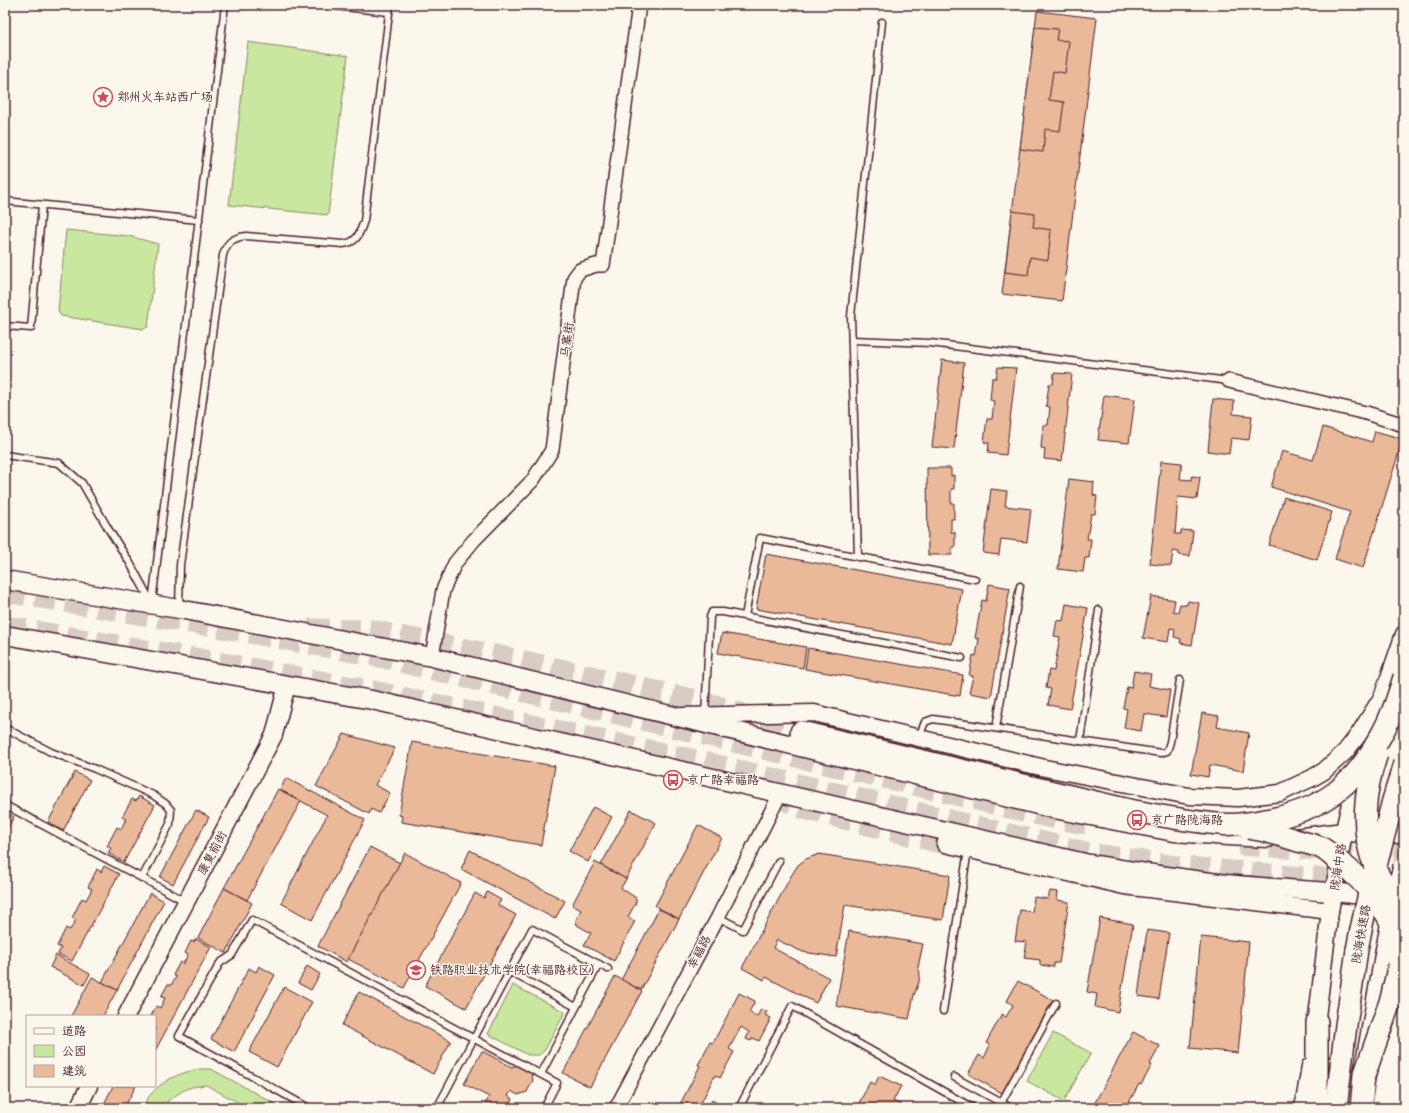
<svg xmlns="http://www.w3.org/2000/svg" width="1409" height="1113" font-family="'Patrick Hand','LXGW WenKai TC',sans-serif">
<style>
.green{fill:#c9e79f;stroke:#8a8365}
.building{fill:#eab99a;stroke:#4a1f2b}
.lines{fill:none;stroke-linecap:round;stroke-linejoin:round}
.trunk-tunnel{stroke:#d8ccc5;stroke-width:21;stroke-dasharray:21 10;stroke-linecap:butt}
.service-casing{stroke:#4a1f2b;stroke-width:9}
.minor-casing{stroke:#4a1f2b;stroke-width:16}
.tertiary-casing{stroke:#4a1f2b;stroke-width:19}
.secondary-casing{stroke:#4a1f2b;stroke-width:21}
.trunk-casing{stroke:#4a1f2b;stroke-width:24}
.service{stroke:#fbf7ec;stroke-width:6}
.minor{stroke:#fbf7ec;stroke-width:13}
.tertiary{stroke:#fbf7ec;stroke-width:16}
.secondary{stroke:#fbf7ec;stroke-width:18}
.trunk{stroke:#fbf7ec;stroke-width:21}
.trunk-bridge-casing{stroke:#4a1f2b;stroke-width:24;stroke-linecap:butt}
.trunk-bridge{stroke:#fbf7ec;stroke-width:21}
.labels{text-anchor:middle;stroke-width:3;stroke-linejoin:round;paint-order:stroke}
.poi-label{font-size:12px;fill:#4a1f2b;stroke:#fbf7ec;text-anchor:start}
.street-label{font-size:12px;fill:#4a1f2b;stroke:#fbf7ec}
</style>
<rect width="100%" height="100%" fill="#fbf7ec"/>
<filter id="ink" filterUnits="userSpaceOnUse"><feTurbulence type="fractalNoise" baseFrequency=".025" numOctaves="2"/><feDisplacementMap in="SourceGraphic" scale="8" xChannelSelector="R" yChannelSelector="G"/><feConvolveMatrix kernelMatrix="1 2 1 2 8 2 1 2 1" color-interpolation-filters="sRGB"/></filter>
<g filter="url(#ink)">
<!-- green -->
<g class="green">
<polygon points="248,42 348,56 328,215 229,205"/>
<polygon points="66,230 129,236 158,244 148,327 143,329 61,316 58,311"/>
<polygon points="513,985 565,1012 545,1050 539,1055 528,1055 488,1034"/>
<polygon points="1053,1033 1091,1053 1064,1101 1027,1081"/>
<path d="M200 1069H211L283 1108H248L206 1085 192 1087 184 1090 170 1099 161 1108H142C153 1085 175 1073 200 1069Z"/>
</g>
<!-- building -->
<g class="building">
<polygon points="1037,11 1097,18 1062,301 1002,294"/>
<polygon points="1035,27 1058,29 1056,40 1069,41 1065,73 1053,71 1049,100 1064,102 1060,131 1045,129 1043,152 1020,149"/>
<polygon points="1012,211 1035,214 1033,227 1051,230 1048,260 1030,257 1028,275 1005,272"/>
<polygon points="942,360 964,363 954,449 932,447"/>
<polygon points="998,367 1016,368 1006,455 988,453 989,443 984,442 987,419 992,419 994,401 990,400 992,378 996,378"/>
<polygon points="1054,373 1072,374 1062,461 1044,459 1045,449 1041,448 1043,425 1048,425 1050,407 1046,406 1049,384 1053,384"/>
<polygon points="1104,395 1135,399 1129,443 1098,440"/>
<polygon points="1213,399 1234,401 1233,414 1252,416 1249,440 1231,438 1229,454 1208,451"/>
<polygon points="1323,427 1372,442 1375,431 1403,439 1363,568 1335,559 1350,512 1271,487 1282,451 1313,460"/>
<polygon points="1161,461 1182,463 1180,479 1191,480 1192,476 1200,477 1197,499 1178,497 1175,534 1181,534 1181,530 1193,531 1190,556 1179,555 1179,552 1173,551 1171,566 1150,564"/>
<polygon points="927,468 951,468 951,476 954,475 954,489 951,489 951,503 954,503 954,519 951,519 951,532 955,532 955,547 952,547 952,555 928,555"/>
<polygon points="1069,479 1094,482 1093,495 1097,496 1095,514 1091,514 1087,539 1091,539 1089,558 1085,558 1083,572 1058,569"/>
<polygon points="991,489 1007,491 1005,506 1031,509 1027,542 1001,539 999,555 983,553"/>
<polygon points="1284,497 1332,512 1317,560 1269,545"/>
<polygon points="766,554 962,589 952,644 756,609"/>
<polygon points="989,584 1010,588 991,697 969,693 973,676 969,676 973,655 976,656 979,639 975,638 982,600 986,601"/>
<polygon points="1151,596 1175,600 1173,611 1178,612 1180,604 1187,605 1188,601 1199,603 1192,645 1180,643 1181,639 1174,637 1175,629 1170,628 1168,642 1143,638"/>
<polygon points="1066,604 1088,608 1070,709 1048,705 1051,689 1046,688 1049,670 1054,671 1060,637 1054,636 1057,620 1063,621"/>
<polygon points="722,633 806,647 803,668 718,653"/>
<polygon points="808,648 963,675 960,696 805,669"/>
<polygon points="1134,671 1151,674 1149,686 1170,690 1166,717 1144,714 1141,731 1124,728 1127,709 1123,708 1127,687 1131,688"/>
<polygon points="1202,713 1219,716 1217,727 1249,733 1243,771 1210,765 1208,777 1191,774"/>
<polygon points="344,734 395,748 375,785 390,793 379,813 371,809 369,814 316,786"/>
<polygon points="412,742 555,766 541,845 401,822 402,816 399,815"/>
<polygon points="75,772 90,780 63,831 48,822"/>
<polygon points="286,778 365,820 312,920 281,903 327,815 280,790"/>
<polygon points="278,789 301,801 247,900 224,888"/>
<polygon points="139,796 155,805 124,862 108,853 111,848 107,846 117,827 121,829 126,819 122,817 132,799 136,801"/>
<polygon points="593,807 612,817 588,862 569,851"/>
<polygon points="196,810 209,817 173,884 160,877"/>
<polygon points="631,810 656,823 626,879 601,865"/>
<polygon points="5,812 14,817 8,827 7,826 5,829"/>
<polygon points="698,825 722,838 679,919 655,906"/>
<polygon points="370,847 400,863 347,962 318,946"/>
<polygon points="470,850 565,901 555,919 461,869"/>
<polygon points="405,853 461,883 404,988 348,959"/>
<polygon points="819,854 950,875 943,920 845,905 836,957 803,952 777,940 773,948 829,978 816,1003 766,977 764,980 742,968 791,876 798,865 806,859"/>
<polygon points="595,862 626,879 621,888 636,898 636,902 628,917 635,921 614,961 584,945 591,933 577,925 576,920 581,910 572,905"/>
<polygon points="104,866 119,874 72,961 58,954 61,948 57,946 66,928 70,930 76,920 72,918 82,898 86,900 92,889 88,887 97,869 101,872"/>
<polygon points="224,888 252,903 226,953 198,938"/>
<polygon points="1050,891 1058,892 1057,900 1069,902 1059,963 1054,963 1054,967 1040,965 1040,960 1024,958 1027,942 1015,941 1020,910 1032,912 1034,897 1048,899"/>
<polygon points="487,892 501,900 498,905 516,915 466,1008 425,986 475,893 484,898"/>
<polygon points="150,893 164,901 117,990 102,982"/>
<polygon points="659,909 679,919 641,990 621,980"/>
<polygon points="1100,918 1133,924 1118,1012 1095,1007 1097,994 1087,992"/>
<polygon points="1147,930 1169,933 1159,999 1138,996"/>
<polygon points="849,931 923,944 918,967 920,973 919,982 914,995 909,1019 836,1006"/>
<polygon points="1201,937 1249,942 1238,1053 1190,1048"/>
<polygon points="196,939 211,947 155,1051 155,1016 151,1016 156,1006 160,1008 165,998 161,997 168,984 171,985 176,977 173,975 180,962 183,964 188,955 185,953 191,941 194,942"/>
<polygon points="56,955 90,974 84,985 50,967"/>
<polygon points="259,966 275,975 234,1052 211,1039 249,968 256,972"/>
<polygon points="307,966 320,974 311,990 298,983"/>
<polygon points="615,976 642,991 590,1087 563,1073"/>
<polygon points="92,977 117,990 103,1016 71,1016"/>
<polygon points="1018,981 1053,1000 1002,1093 968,1074 979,1055 984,1058 990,1045 986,1043 1002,1014 1006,1017 1013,1005 1007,1001"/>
<polygon points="284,987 312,1002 277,1067 249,1052"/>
<polygon points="359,992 451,1041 433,1074 342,1025"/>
<polygon points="739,993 755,1001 749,1012 757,1017 761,1009 767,1012 765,1015 771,1018 759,1041 753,1038 751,1041 746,1039 749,1032 741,1027 729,1049 734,1052 720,1078 715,1075 701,1103 709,1107 712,1100 719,1104 717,1108 678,1108 700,1066 698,1065 710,1042 713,1043"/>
<polygon points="1133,1032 1160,1046 1150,1064 1152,1065 1141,1085 1139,1084 1126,1108 1092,1108"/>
<polygon points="482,1051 512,1067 518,1064 531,1071 533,1080 527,1092 518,1095 511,1091 508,1096 513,1099 509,1108 483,1108 489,1097 464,1084"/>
<polygon points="879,1076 901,1086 893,1101 901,1105 899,1108 862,1108 858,1105 870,1082 875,1085"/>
<polygon points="113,1086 136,1086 124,1108 102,1108"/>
</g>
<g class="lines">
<!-- trunk-tunnel -->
<g class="trunk-tunnel">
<polyline points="5,592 228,629 375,656 1056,819 1093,825"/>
<polyline points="5,626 223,663 373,691 700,761 1090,853 1175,866 1373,883"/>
<polyline points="308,629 371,630 520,660 705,702 801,732"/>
<polyline points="773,795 804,809 945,844"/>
<polyline points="1239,845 1404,855"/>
</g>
<!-- service casing -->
<g class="service-casing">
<g id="service">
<polyline points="326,5 389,12"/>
<polyline points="5,201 199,220"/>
<polyline points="5,326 31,328 42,205"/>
<polyline points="852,340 930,343 1229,381"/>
<polyline points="5,455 59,463 82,483 109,530 130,563 150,600"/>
<polyline points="858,557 851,316 882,22"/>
<polyline points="152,603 225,5"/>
<path d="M179 608 180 565 223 255C227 242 232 238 246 236L343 244C358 242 359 234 364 221L390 5"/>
<polyline points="745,616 760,538 975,579"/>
<polyline points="705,715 710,617 712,612 723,612 962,658"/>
<polyline points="5,728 51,752 95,769 153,795 166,804 171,810 170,824 142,878"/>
<polyline points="996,728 1020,586"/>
<polyline points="919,737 925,722 933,719 1161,753 1167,751 1170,742 1180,680"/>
<polyline points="1080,741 1099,610"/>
<polyline points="5,805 185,901"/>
<polyline points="718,917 743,930 779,861"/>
<polyline points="510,972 576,1007"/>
<polyline points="943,1011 968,850"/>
<polyline points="541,1074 599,964"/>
<polyline points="954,1077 1011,1108"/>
<polyline points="1001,1103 1056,1003"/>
<polyline points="309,1108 179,1036 220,963 232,955 252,920 557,1083 544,1108"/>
<polyline points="437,1108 532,929 608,969"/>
<polyline points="739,1108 792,1006 973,1108"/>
</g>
</g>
<!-- minor casing -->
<g class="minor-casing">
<g id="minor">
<polyline points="1229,381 1366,413 1404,425"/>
<polyline points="432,657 443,590 455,563 474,540 533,480 552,450 574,278 580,270 596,265 603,265 639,5"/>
<polyline points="616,1108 718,917 780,794"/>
</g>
</g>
<!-- tertiary casing -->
<g class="tertiary-casing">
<g id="tertiary">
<polyline points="1379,706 1404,634"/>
<polyline points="683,716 814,713 1045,768 1189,796 1238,798 1280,793 1312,778 1324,771 1345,752 1359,734 1382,697"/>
<polyline points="945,844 1124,886 1330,911"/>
<polyline points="126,1016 274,735 287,685"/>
<polyline points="1315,1033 1330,911 1346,821 1358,770"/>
<polyline points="78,1108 89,1086"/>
<polyline points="1303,1108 1310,1066"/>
<polyline points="1396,1108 1404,1050"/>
</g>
</g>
<!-- secondary casing -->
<g class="secondary-casing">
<g id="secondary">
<polyline points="5,580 179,609 432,657 1054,809 1174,832 1228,836 1268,838"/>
<path d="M5 635 372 700 1085 863C1132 871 1179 878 1227 884 1278 889 1330 891 1382 897"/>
<polyline points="1295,838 1344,832 1404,834"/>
</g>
</g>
<!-- trunk casing -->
<g class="trunk-casing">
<g id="trunk">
<polyline points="801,732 1129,810"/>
<polyline points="1317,1108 1317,1022"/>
<polyline points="1336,1108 1346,1025 1357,950"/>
<polyline points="1361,1108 1364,1076 1386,952"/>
<polyline points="1382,1108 1397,1016 1404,996"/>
</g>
</g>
<!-- service -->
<use href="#service" class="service"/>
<!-- minor -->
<use href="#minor" class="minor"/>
<!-- tertiary -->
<use href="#tertiary" class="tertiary"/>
<!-- secondary -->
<use href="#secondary" class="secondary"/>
<!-- trunk -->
<use href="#trunk" class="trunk"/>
<!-- trunk-bridge casing -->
<g class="trunk-bridge-casing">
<g id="trunk-bridge">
<path d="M1377 754C1364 790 1360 831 1375 867 1377 871 1379 877 1382 881 1388 888 1397 893 1404 898"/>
<path d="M1129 810C1159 815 1189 822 1220 824 1235 826 1256 822 1271 819 1323 809 1354 785 1379 739 1383 732 1387 725 1390 717 1396 704 1400 690 1404 677"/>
<path d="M1248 828C1266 830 1282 836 1298 841 1306 843 1315 845 1322 848 1327 851 1332 856 1336 859 1369 884 1392 915 1404 954"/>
<path d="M1357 950C1364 912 1373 876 1383 839 1389 814 1396 789 1404 764"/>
<polyline points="1386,952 1400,881 1404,867"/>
<polyline points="1364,1076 1391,999 1404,942"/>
</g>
</g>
<!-- trunk-bridge -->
<use href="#trunk-bridge" class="trunk-bridge"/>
</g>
</g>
<!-- icons -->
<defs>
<g id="sight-ring" transform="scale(1)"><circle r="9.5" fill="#fbf7ec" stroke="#d1495b" stroke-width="1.5"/><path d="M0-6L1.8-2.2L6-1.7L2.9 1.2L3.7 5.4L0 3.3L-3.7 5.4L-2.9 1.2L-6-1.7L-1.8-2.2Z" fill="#d1495b"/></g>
<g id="bus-ring" transform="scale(1)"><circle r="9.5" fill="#fbf7ec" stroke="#d1495b" stroke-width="1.5"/><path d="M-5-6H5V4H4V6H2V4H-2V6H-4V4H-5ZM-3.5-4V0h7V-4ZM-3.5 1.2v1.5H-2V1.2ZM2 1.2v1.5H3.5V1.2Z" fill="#d1495b"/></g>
<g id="university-ring" transform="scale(1)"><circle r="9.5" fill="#fbf7ec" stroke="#d1495b" stroke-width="1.5"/><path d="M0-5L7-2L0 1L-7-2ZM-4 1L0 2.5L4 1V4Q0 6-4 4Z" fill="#d1495b"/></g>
</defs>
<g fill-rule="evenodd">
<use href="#sight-ring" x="103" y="97"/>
<use href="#bus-ring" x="673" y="780"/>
<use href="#bus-ring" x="1137" y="820"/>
<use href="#university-ring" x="416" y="970"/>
</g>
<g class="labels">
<!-- poi labels -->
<g class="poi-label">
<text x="117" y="101">郑州火车站西广场</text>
<text x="687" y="784">京广路幸福路</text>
<text x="1151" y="824">京广路陇海路</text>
<text x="430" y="974">铁路职业技术学院(幸福路校区)</text>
</g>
<!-- street labels -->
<g class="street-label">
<text transform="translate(567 340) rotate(-83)" y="4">马寨街</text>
<text transform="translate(212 853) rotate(-62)" y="4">康复前街</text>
<text transform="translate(1338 867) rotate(-81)" y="4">陇海中路</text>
<text transform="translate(1361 934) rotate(-80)" y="4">陇海快速路</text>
<text transform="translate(699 952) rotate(-62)" y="4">幸福路</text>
</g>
</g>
<!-- margin -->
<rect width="1409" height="1113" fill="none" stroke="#fbf7ec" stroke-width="20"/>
<rect x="10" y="10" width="1389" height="1093" fill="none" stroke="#4a1f2b" stroke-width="1.5" filter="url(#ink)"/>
<!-- legend -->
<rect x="26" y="1015" width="130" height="72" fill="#fbf7ec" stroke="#b4a19f"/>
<rect x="34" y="1028" width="20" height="6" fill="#fbf7ec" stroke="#b4a19f"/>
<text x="62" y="1035" font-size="12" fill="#4a1f2b">道路</text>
<rect x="34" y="1045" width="20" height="12" fill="#c9e79f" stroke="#b4a19f"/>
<text x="62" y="1055" font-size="12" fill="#4a1f2b">公园</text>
<rect x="34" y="1065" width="20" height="12" fill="#eab99a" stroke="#b4a19f"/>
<text x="62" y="1075" font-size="12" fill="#4a1f2b">建筑</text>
</svg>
